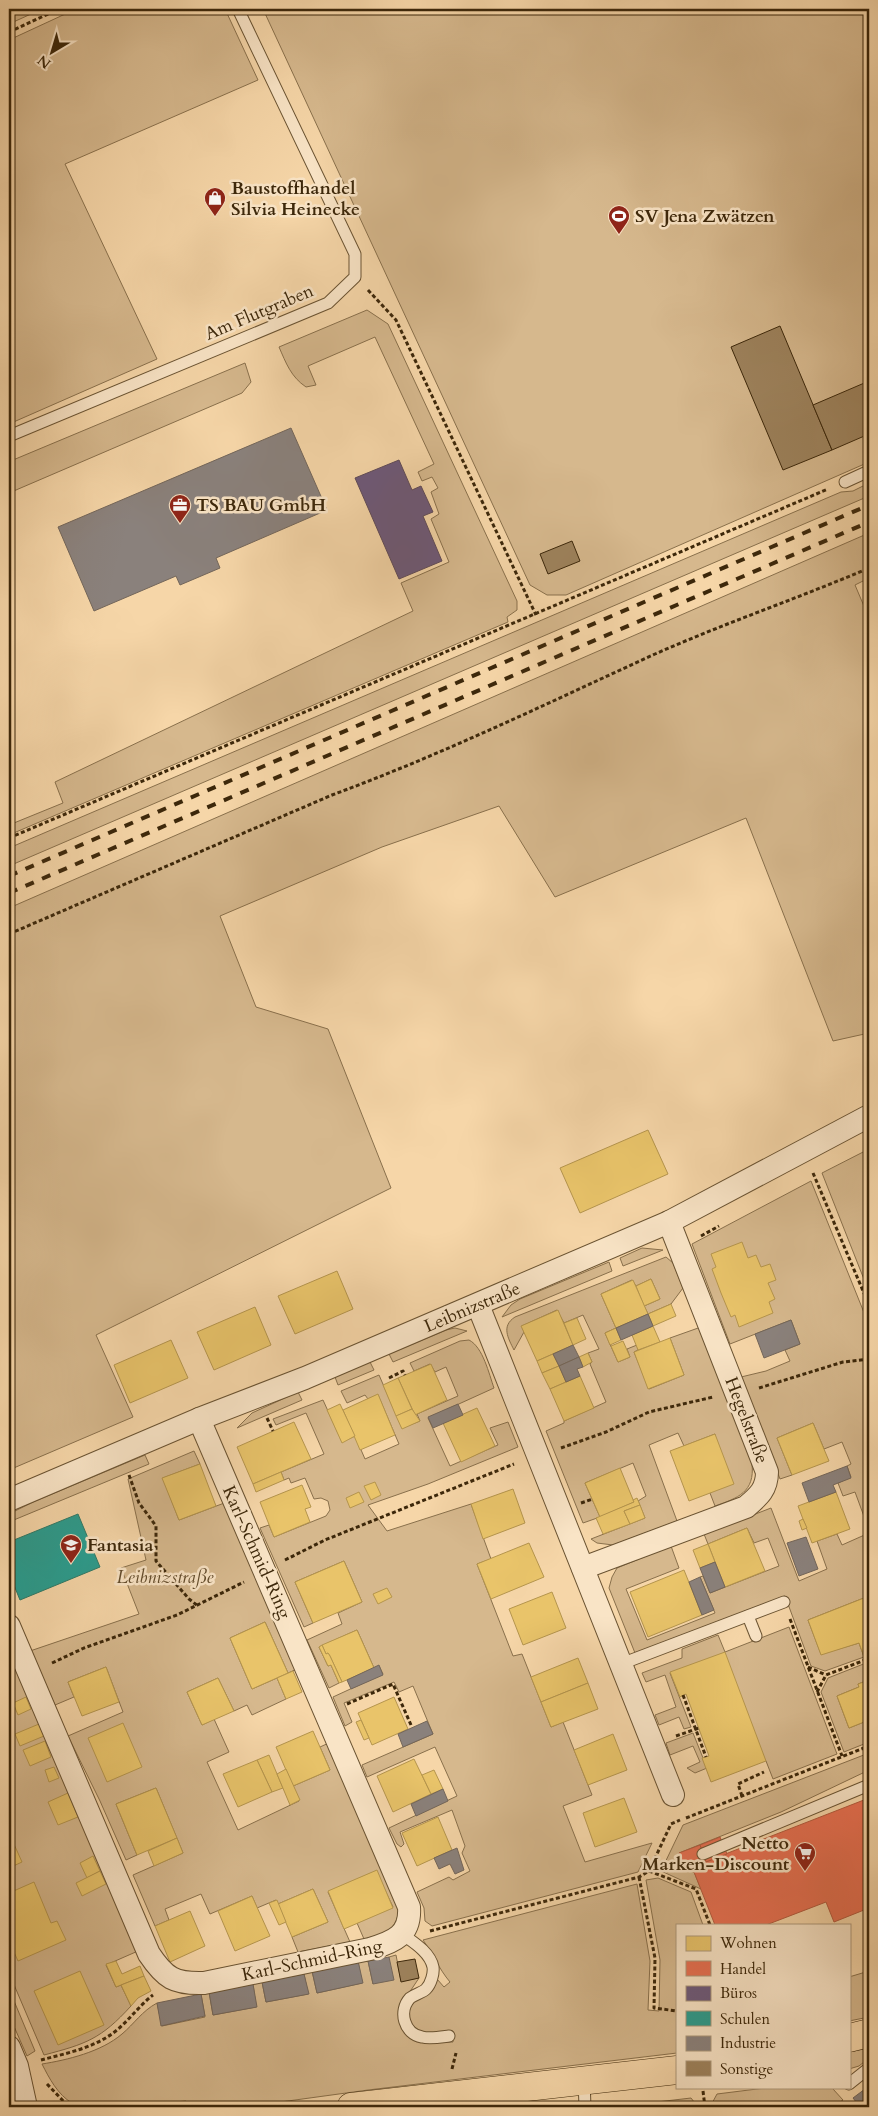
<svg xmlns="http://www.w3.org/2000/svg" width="878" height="2116" font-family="Cardo,serif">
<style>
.green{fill:#d6b88d;stroke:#89704c}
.homes{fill:#e9c46a;stroke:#b5954d}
.shops{fill:#e76f51;stroke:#b4593c}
.offices{fill:#6d597a;stroke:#5e4a58}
.schools{fill:#2a9d8f;stroke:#2f7a67}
.industry{fill:#8a817c;stroke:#73665a}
.building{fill:#9d825c;stroke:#3c270a}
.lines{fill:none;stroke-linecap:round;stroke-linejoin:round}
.service-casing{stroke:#6a5332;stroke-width:13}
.minor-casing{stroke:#6a5332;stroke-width:24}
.primary-casing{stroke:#3c270a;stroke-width:29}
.path{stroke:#3c270a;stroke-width:3;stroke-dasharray:4 2.5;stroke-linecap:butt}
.service{stroke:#f9e4c6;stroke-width:11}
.minor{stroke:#f9e4c6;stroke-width:22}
.primary{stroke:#f6d6a8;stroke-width:28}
.rail{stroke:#3c270a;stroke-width:4;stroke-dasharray:9 9;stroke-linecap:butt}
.labels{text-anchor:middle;stroke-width:5;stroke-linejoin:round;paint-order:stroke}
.poi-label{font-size:18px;font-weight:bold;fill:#3c270a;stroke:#f9e4c6;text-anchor:start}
.street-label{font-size:18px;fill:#3c270a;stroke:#f9e4c6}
.park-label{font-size:18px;font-style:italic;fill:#624b2b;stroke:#f9e4c6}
</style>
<rect width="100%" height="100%" fill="#f6d6a8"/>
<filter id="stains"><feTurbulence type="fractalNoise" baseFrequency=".004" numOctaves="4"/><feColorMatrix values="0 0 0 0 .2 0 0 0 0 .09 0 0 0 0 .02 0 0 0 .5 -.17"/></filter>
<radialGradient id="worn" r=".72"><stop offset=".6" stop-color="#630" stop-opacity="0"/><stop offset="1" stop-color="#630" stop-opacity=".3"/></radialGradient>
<!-- green -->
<g class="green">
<polygon points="16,9 42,9 9,24 9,12"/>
<polygon points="76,9 225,9 258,80 65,164 157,359 9,424 9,40"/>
<polygon points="263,9 869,9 869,462 566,595 547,595 530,585"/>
<path d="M367 310 388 324 517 601V610L507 617 508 622 9 835V825L63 803 55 782 413 611 401 583 449 562 431 519 439 514 431 492 438 488 432 477 422 481 418 472 434 464 375 337 308 366 316 385 306 387C291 377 286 363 279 347Z"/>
<polygon points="245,363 251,382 242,393 9,493 9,466 13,460"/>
<polygon points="869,483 869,496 9,866 9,848 841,492 853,491"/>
<polygon points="869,533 869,578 855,585 869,618 869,1033 833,1041 746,818 555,897 499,806 382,847 220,916 256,1007 328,1029 391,1188 96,1335 133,1417 9,1470 9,908"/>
<polygon points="869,1149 869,1292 822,1173"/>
<polygon points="811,1181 869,1325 869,1530 855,1492 843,1496 838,1483 851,1477 847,1466 851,1464 842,1442 824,1449 813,1423 777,1438 792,1475 780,1479 741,1377 766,1371 790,1361 785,1350 800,1344 791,1320 730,1344 692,1244"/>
<polygon points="642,1248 663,1250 623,1266 620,1258"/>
<path d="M666 1257 673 1263 683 1288 671 1304 648 1314 644 1306 660 1299 651 1279 636 1286 632 1280 601 1294 616 1328 605 1333 618 1362 630 1357 627 1349 637 1345 638 1350 634 1352 649 1389 684 1375 670 1338 701 1327 752 1464C755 1492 738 1498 715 1506L710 1493 715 1434 684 1446 678 1433 649 1445 677 1521 613 1545 597 1543 591 1539 645 1518 638 1501 646 1496 633 1463 585 1483 600 1517 583 1523 546 1431 564 1423V1421L606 1402 590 1364 592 1362 588 1353 599 1349 583 1315 564 1323 557 1310 522 1326 524 1332 514 1350C508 1338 501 1326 515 1317Z"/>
<polygon points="609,1262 612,1271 502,1317 511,1305 520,1299"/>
<polygon points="455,1328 467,1331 393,1362 389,1354 446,1330"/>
<path d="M469 1340C483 1347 489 1374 494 1388L428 1418 450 1466 498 1445 490 1428 508 1422 518 1447 428 1484 368 1505 387 1531 471 1504 491 1559 477 1564 513 1656 522 1654 551 1727 563 1722 592 1795 563 1806 585 1862 652 1843 638 1872 432 1926 425 1921 424 1908 417 1892 449 1877 453 1880 470 1871 462 1853 465 1846 452 1810 400 1832 404 1844 401 1847 397 1844 389 1828 457 1796 435 1747 367 1777 362 1765 433 1734 413 1686 399 1692 394 1682 344 1703 352 1722 345 1726 333 1697 383 1674 379 1666 374 1668 357 1630 319 1647 328 1666 331 1665 339 1683 329 1688 307 1640 342 1624 338 1613 362 1602 344 1561 295 1582 313 1623 304 1627 260 1528 269 1525 274 1537 326 1516 330 1510 328 1501 321 1498 314 1499 305 1478 291 1483 289 1478 284 1480 281 1472 324 1454 306 1413 276 1425 273 1419 323 1400 342 1442 355 1436 365 1459 399 1444 378 1395 368 1399 365 1395 347 1403 341 1391 379 1375 402 1428 420 1421 417 1414 458 1396 446 1367 435 1372 430 1364 414 1371 410 1363 460 1341Z"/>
<polygon points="370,1362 374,1370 338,1385 335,1377"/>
<polygon points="298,1392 302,1400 237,1428 252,1413"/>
<path d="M194 1451 200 1464 163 1478 179 1520 227 1502 297 1669 288 1673 265 1622 230 1638 252 1689 277 1678 286 1699 252 1715 247 1705 234 1711 218 1678 187 1692 202 1725 214 1719 229 1752 207 1762 238 1830 299 1801 293 1786 330 1770 320 1747 331 1742 399 1900C399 1929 391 1932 364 1939L357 1923 393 1907 376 1871 328 1892 350 1942 298 1952 292 1937 328 1922 313 1889 278 1904 276 1900 257 1908 252 1896 210 1914 201 1894 165 1909 169 1920 155 1926 133 1875 183 1853 156 1788 116 1804 137 1855 126 1860 100 1801 68 1736 123 1712 106 1667 68 1682 74 1697 55 1705 30 1651 139 1614 121 1568 146 1560 128 1479Z"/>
<polygon points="145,1455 149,1464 9,1522 9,1514 33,1502"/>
<polygon points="771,1508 799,1581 827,1569 817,1541 837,1534 842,1545 869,1533 869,1596 808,1620 821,1654 859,1643 864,1657 825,1671 811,1666 785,1596 635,1653 609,1588 612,1577 617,1568 671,1546 679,1568 626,1589 647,1640 715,1613 700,1577 703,1576 710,1593 779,1566 768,1538 754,1543 747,1528 708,1544 704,1534"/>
<polygon points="789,1627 837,1754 773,1779 766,1761 670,1673 691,1727 684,1729 679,1717 659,1725 655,1715 676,1707 665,1675 646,1682 642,1673 682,1658 682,1649 718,1635 725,1652"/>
<path d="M9 1654 138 1951 106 1965 116 1987 121 1985 131 2006C101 2039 86 2044 44 2055L9 1973V1669L12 1667 9 1660Z"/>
<polygon points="866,1663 869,1670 869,1680 858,1684 859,1687 837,1696 849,1728 869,1720 869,1742 844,1752 821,1692 828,1678"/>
<polygon points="693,1733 707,1768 695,1773 687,1768 700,1762 693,1746 670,1755 666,1743"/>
<polygon points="869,1753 869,1769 867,1771 781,1812 679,1853 685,1869 692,1867 701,1889 661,1871 683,1825"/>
<path d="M658 1878 691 1892 703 1925H677V2053L368 2090 244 2107H188L186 2101C160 2103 93 2115 72 2103 58 2095 49 2078 42 2064 67 2060 101 2052 122 2034 134 2024 142 2011 157 2003L162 2026 205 2017 201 1994 209 1992 213 2015 256 2007 253 1984 262 1982 266 2002 308 1994 304 1974 312 1971 317 1993 362 1983 358 1961H368L373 1984 389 1957 396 1955 401 1981 419 1978 409 1993 399 2019C411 2049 426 2042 453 2042V2031C431 2033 420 2038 408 2018L410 2006 437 1979 444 1987 450 1982C439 1969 433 1954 423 1940L637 1884 650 1961 648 2010 659 2011 660 1960 646 1880Z"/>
<polygon points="869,1971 869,2017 849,2021 849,1977"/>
<polygon points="9,1989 35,2051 27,2056 9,2015"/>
<polygon points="869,2048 869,2058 859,2066 849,2069 849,2052"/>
<polygon points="773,2087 834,2087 833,2089 843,2100 840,2102 845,2107 710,2107 717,2094"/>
<polygon points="691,2098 698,2107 614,2107"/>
</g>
<!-- homes -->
<g class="homes">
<polygon points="648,1130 668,1174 580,1213 560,1168"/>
<polygon points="742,1242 748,1258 756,1255 761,1267 770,1264 776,1280 768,1283 775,1299 769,1302 773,1313 739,1327 735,1315 731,1317 721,1293 712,1269 716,1267 711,1254"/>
<polygon points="337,1271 353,1309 295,1334 278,1296"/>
<polygon points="651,1279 660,1299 644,1306 636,1286"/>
<polygon points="633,1280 648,1314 616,1328 601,1294"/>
<polygon points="671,1304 676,1316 653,1326 648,1314"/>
<polygon points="255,1307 271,1345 214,1370 197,1332"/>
<polygon points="558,1310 573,1345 537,1361 521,1326"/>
<polygon points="577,1318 586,1339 573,1345 564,1323"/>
<polygon points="653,1326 660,1342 638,1350 632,1335"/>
<polygon points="616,1328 621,1340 610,1345 605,1333"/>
<polygon points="670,1338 684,1375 648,1389 634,1352"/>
<polygon points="171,1340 188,1378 130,1403 114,1365"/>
<polygon points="623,1341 630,1357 618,1362 611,1346"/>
<polygon points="588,1353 592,1362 583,1367 579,1357"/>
<polygon points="553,1354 559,1366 542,1373 537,1361"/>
<polygon points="431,1364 447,1400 415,1415 398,1378"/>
<polygon points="559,1366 566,1382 550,1389 542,1373"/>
<polygon points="580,1376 594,1408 564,1421 550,1389"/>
<polygon points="398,1378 412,1409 396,1416 383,1385"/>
<polygon points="378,1394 395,1435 360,1450 343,1410"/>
<polygon points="340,1404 355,1436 342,1443 327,1410"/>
<polygon points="477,1408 495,1446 461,1462 443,1423"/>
<polygon points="412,1409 420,1421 402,1429 396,1416"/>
<polygon points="294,1422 311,1459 253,1484 237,1447"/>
<polygon points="813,1423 829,1461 792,1475 777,1438"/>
<polygon points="715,1434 734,1484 689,1501 670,1451"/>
<polygon points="200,1464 216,1506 179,1520 162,1478"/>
<polygon points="620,1468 634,1502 600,1517 585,1483"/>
<polygon points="281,1472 284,1480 256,1492 253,1484"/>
<polygon points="375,1482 381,1495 371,1500 364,1486"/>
<polygon points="302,1485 311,1507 305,1509 310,1522 274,1537 260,1502"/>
<polygon points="513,1489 525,1523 483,1539 471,1504"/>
<polygon points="359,1492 364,1502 350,1508 346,1498"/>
<polygon points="836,1492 850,1529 812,1543 798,1506"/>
<polygon points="637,1498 640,1505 624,1511 630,1524 603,1534 596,1518 634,1502 633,1500"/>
<polygon points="640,1505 645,1518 630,1524 624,1511"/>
<polygon points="803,1519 807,1528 802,1530 799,1521"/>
<polygon points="747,1528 765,1571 725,1587 708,1544"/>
<polygon points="529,1543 544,1577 491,1599 477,1564"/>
<polygon points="708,1544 715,1562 700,1568 693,1550"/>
<polygon points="344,1561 362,1602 313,1623 295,1582"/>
<polygon points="684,1570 702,1615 648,1637 630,1592"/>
<polygon points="387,1588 392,1597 378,1604 373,1594"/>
<polygon points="552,1592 566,1628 523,1645 509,1609"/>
<polygon points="869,1596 869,1670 859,1643 821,1655 808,1620"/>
<polygon points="265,1622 288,1673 252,1689 230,1638"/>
<polygon points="357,1630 374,1668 342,1682 330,1656 328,1653 326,1654 322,1645"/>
<polygon points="322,1645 326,1654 328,1653 330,1656 342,1682 339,1683 331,1665 328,1666 319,1647"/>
<polygon points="725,1652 766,1761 711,1782 702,1758 709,1756 686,1694 680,1697 670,1672"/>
<polygon points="578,1658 588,1683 541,1702 531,1677"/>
<polygon points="106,1667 119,1702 82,1716 68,1682"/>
<polygon points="293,1671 302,1692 286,1699 277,1678"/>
<polygon points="218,1678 234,1711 202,1725 187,1692"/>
<polygon points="869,1680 869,1720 849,1728 837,1696 859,1687 858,1684"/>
<polygon points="588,1683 598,1709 551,1727 541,1702"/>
<polygon points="26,1697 31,1709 18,1715 13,1703"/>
<polygon points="394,1697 408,1729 372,1745 358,1713"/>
<polygon points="361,1720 369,1738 364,1740 356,1722"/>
<polygon points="123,1723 142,1767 107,1782 88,1738"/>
<polygon points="39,1724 44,1736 20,1746 15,1734"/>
<polygon points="313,1731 330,1770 293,1786 276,1747"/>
<polygon points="613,1734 627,1770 588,1785 574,1750"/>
<polygon points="45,1741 51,1757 30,1766 23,1750"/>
<polygon points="269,1755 283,1788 272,1792 257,1760"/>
<polygon points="414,1759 431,1794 393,1812 377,1776"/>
<polygon points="257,1760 272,1792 238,1807 223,1774"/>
<polygon points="54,1767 59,1778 49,1782 45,1770"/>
<polygon points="286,1769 300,1800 290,1805 277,1774"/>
<polygon points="434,1770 443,1789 431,1794 422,1775"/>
<polygon points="156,1788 177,1838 137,1855 116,1804"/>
<polygon points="68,1793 78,1817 58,1825 48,1802"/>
<polygon points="624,1798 637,1832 595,1847 583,1813"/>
<polygon points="438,1817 452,1850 417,1866 402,1833"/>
<polygon points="9,1833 22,1862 9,1868"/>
<polygon points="177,1838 183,1853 154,1866 148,1851"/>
<polygon points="93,1856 100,1871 87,1878 80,1863"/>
<polygon points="377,1870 393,1908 344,1929 328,1891"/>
<polygon points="100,1871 106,1884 82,1896 76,1883"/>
<polygon points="34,1882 51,1923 57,1921 66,1940 18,1961 9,1941 9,1893"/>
<polygon points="313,1889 328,1922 292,1937 278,1904"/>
<polygon points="252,1896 270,1936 235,1951 218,1911"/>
<polygon points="277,1900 286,1922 279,1925 269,1903"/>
<polygon points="190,1911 205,1946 170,1962 155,1926"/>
<polygon points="116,1961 122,1974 140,1966 144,1976 116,1987 106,1964"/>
<polygon points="80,1971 104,2025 58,2045 34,1991"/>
<polygon points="144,1976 151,1991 138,1998 131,2006 121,1985"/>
</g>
<!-- shops -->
<g class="shops">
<polygon points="869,1798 869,1908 834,1922 826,1902 766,1925 715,1925 692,1867"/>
<polygon points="720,1837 727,1854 706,1862 700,1845"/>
<polygon points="700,1845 706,1862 685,1870 679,1853"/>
</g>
<!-- offices -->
<polygon class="offices" points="399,460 412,490 421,486 433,512 423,516 442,561 399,579 355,478"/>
<!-- schools -->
<polygon class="schools" points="78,1514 100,1567 20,1600 9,1573 9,1542"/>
<!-- industry -->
<g class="industry">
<polygon points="291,428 327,510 216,558 220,568 180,585 176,576 94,611 58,527"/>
<polygon points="648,1314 653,1326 621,1340 616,1328"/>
<polygon points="791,1320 800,1344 764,1358 755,1334"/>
<polygon points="573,1345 579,1357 559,1366 553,1354"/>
<polygon points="579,1357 583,1367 577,1369 580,1376 566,1382 559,1366"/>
<polygon points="458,1404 463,1415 433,1428 428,1417"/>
<polygon points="847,1466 851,1478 833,1485 836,1492 809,1502 802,1483"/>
<polygon points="806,1537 818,1569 799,1576 787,1543"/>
<polygon points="715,1562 725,1587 710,1593 700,1568"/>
<polygon points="700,1577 714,1610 702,1615 689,1582"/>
<polygon points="379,1665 383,1675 351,1689 347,1680"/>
<polygon points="427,1721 433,1734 403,1747 398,1734"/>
<polygon points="443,1789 448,1801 416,1816 411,1804"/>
<polygon points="457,1848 464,1870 455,1874 450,1864 439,1869 434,1858"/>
<polygon points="389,1957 394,1980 373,1984 368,1961"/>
<polygon points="358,1961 363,1983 317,1993 312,1971"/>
<polygon points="304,1974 309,1994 266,2002 262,1982"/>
<polygon points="253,1984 257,2007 213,2015 209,1992"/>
<polygon points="201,1994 205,2016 161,2026 157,2003"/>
<polygon points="869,2086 869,2104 865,2107 860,2107 853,2098"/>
</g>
<!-- building -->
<g class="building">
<polygon points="780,326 832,450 783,470 731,347"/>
<polygon points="869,381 869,434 832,450 813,405"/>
<polygon points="572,541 580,561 548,574 540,554"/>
<polygon points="415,1959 419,1978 401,1982 397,1962"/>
</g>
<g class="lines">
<!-- service casing -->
<g class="service-casing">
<g id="service">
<polyline points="9,436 328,303 355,277 355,254 238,9"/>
<polyline points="845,482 869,471"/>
<polyline points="748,1616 756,1636"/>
<polyline points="621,1664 784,1602"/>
<polyline points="703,1854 869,1785"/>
<path d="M402 1934C413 1942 430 1952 433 1967 434 1973 431 1984 426 1989 422 1993 415 1994 410 1998 398 2011 404 2034 422 2037 430 2039 441 2037 449 2036"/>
<polyline points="584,2080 585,2107"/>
<polyline points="849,2084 869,2068"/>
</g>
</g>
<!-- minor casing -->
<g class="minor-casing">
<g id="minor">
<polyline points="478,1305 673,1795"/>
<polyline points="9,1500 199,1419 305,1378 669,1222 869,1116"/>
<path d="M583 1568 746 1507C759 1496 767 1489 767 1472L669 1222"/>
<path d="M9 1626 149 1954C165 1978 174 1984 204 1983L370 1949C394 1942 411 1935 409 1907L199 1419"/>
<polyline points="9,2047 17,2066 26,2107"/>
</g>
</g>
<!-- primary casing -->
<g class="primary-casing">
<g id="primary">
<polyline points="849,2038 869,2033"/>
<polyline points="351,2107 677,2070"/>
</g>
</g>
<!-- path -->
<g class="path">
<polyline points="9,32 59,9"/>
<polyline points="368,290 396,320 536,615"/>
<polyline points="9,838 828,489"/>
<path d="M9 934 332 795C443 754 548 703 655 654 725 623 799 598 869 568"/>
<polyline points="813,1173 869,1305"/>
<polyline points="701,1236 719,1226"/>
<polyline points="389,1378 403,1371 405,1375"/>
<polyline points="759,1388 843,1362 869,1359"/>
<polyline points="267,1418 273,1431"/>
<polyline points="561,1448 606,1432 649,1412 713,1397"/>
<polyline points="129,1475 139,1503 156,1526 156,1561 189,1599 198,1606"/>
<polyline points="581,1503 593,1499"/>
<polyline points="285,1560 325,1540 514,1464"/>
<polyline points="790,1619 842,1756"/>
<polyline points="52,1663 84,1648 177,1615 244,1582"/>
<polyline points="808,1667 826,1675"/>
<polyline points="817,1692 826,1675 865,1660"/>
<polyline points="683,1695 706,1757"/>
<polyline points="347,1704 393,1684 411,1725"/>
<polyline points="676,1736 699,1728"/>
<polyline points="742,1796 738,1784 764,1772"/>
<polyline points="686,1818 869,1746"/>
<polyline points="649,1871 696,1889 710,1925"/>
<polyline points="639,1877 655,1958 654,2008 677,2011"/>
<polyline points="430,1931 639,1877 649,1871 671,1824 680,1820"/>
<path d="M41 2060C67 2053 95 2048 117 2030 130 2019 140 2005 153 1995"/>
<polyline points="452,2069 456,2053"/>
<polyline points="47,2084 69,2107"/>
<polyline points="703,2091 705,2107"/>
</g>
<!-- service -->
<use href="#service" class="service"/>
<!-- minor -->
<use href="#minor" class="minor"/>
<!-- primary -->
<use href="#primary" class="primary"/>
<!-- rail -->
<g class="rail">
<polyline points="9,876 869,505"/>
<polyline points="9,893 869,522"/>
</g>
</g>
<!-- icons -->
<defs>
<g id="shop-pin" transform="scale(1.125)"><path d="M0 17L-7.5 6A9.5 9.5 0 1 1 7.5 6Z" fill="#8f2418" stroke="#f9e4c6"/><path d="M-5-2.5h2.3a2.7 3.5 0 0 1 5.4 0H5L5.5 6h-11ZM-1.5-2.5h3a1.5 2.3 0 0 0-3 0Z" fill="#fff"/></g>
<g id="stadium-pin" transform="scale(1.125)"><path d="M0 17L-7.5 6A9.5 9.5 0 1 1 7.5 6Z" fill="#8f2418" stroke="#f9e4c6"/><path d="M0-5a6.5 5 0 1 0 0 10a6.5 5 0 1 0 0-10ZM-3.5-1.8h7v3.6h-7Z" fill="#fff"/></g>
<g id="office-pin" transform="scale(1.125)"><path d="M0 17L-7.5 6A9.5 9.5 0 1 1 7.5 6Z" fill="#8f2418" stroke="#f9e4c6"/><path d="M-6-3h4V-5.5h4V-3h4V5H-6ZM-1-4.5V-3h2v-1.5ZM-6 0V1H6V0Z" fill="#fff"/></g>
<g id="school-pin" transform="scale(1.125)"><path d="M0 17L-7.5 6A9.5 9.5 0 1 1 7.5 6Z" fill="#8f2418" stroke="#f9e4c6"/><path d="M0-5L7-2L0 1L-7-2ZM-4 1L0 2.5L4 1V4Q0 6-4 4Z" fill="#fff"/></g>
<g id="supermarket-pin" transform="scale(1.125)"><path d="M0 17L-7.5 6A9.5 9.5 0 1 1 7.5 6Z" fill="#8f2418" stroke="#f9e4c6"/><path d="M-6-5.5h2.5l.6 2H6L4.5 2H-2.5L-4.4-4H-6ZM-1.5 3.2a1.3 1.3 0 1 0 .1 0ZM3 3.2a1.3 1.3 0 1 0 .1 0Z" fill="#fff"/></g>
</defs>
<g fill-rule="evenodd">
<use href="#shop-pin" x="215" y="198"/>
<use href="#stadium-pin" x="619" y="216"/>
<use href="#office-pin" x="180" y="505"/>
<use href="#school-pin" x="71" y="1545"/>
<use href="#supermarket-pin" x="805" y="1853"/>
</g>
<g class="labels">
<!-- poi labels -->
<g class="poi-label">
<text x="231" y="194">Baustoffhandel<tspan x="231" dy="21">Silvia Heinecke</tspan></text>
<text x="635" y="222">SV Jena Zwätzen</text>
<text x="196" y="511">TS BAU GmbH</text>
<text x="87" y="1551">Fantasia</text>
<text x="789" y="1849" text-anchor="end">Netto<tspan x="789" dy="21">Marken-Discount</tspan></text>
</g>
<!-- street labels -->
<g class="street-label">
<text transform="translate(259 312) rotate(-23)" y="6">Am Flutgraben</text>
<text transform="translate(472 1307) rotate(-23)" y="6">Leibnizstraße</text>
<text transform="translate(747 1420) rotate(69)" y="6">Hegelstraße</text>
<text transform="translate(257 1552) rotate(66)" y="6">Karl-Schmid-Ring</text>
<text transform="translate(312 1960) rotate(-12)" y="6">Karl-Schmid-Ring</text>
</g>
<!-- park labels -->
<g class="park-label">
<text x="165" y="1583">Leibnizstraße</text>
</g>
</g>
<!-- margin -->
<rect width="878" height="2116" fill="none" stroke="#f6d6a8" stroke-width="30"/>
<rect x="10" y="10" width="858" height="2096" fill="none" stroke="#3c270a" stroke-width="2.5"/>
<rect x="15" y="15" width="848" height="2086" fill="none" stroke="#3c270a"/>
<!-- legend -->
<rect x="676" y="1924" width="175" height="165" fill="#f9e4c6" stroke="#ad987b"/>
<rect x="686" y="1936" width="25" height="15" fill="#e9c46a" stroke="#ad987b"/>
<text x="720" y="1948" font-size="15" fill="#3c270a">Wohnen</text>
<rect x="686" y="1961" width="25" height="15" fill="#e76f51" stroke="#ad987b"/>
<text x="720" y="1974" font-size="15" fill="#3c270a">Handel</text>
<rect x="686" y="1986" width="25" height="15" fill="#6d597a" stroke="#ad987b"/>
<text x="720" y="1998" font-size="15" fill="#3c270a">Büros</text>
<rect x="686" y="2011" width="25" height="15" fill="#2a9d8f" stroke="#ad987b"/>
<text x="720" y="2024" font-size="15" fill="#3c270a">Schulen</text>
<rect x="686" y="2036" width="25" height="15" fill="#8a817c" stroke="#ad987b"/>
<text x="720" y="2048" font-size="15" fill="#3c270a">Industrie</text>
<rect x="686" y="2061" width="25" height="15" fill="#9d825c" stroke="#ad987b"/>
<text x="720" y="2074" font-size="15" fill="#3c270a">Sonstige</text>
<!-- north arrow -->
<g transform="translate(52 52) rotate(218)" stroke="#f9e4c6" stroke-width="4" paint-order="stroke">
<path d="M0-4L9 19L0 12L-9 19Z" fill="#3c270a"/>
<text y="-8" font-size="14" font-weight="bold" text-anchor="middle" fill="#3c270a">N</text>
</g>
<rect width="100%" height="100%" filter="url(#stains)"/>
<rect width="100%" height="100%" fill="url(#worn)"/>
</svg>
